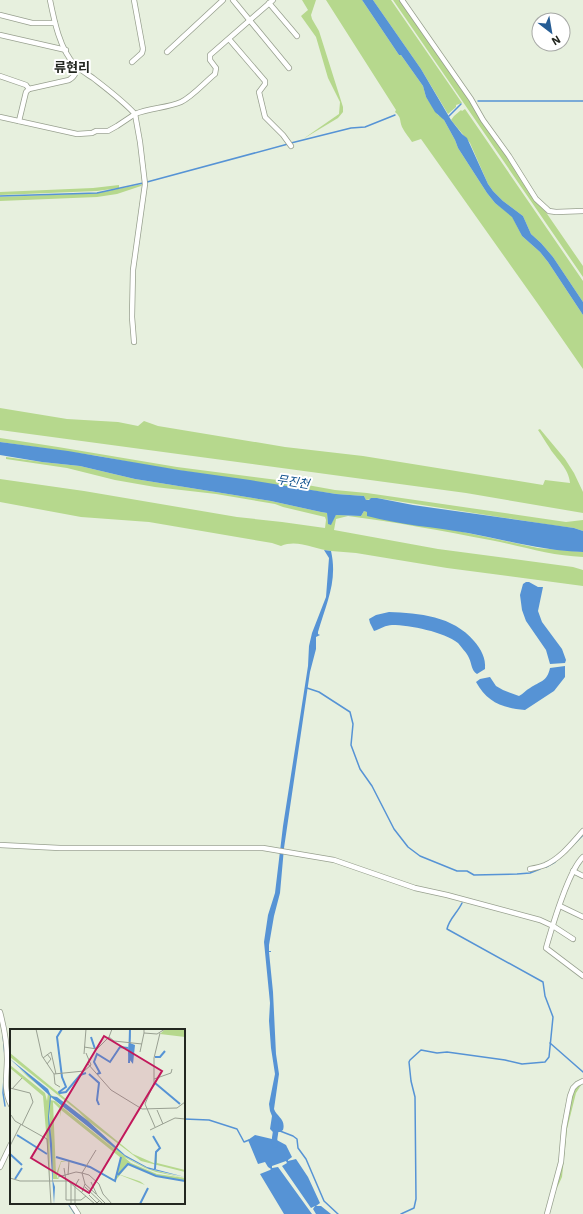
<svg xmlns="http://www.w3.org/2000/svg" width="583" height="1214" font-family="'IBM Plex Sans','Noto Sans KR',sans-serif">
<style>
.green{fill:#b6d88d}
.water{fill:#5693d5}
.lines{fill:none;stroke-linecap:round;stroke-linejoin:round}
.stream{stroke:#5693d5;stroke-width:1.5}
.canal{stroke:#5693d5;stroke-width:5.5}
.minor-casing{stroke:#98a08f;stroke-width:6}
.minor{stroke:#fff;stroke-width:4.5}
.labels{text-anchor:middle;stroke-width:4;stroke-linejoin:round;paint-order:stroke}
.water-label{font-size:12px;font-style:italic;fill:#0c4f8c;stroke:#fff}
.quarter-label{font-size:13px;font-weight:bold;fill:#232720;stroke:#fff}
.inset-river{fill:none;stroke:#5693d5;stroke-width:2}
.inset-road{fill:none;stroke:#99a092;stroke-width:1}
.view{fill:#c2185b;fill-opacity:0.15;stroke:#c2185b;stroke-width:2}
.inset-edge{fill:none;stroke:#232720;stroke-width:2}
</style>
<rect width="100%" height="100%" fill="#e7f0de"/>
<!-- green -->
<g class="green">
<polygon points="302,0 316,0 311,15 312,19 319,31 343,107 343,112 338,118 303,139 339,114 340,102 328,78 316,37 301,16 308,10"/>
<path d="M326 0H362L399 55H401L423 86 426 97 438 115 442 117 444 120 455 140 458 148 487 193 495 203 512 216 522 236 540 252 548 262 583 315V369L538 304 421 139 412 142C409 137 405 133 402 127 399 120 402 118 395 112L396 110Z"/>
<polygon points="373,0 391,0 462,103 456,105 456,107 448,114 421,69"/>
<path d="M393 0H401C462 89 522 178 583 266V277Z"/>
<polygon points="465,109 583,281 583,302 553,257 541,243 531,234 523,216 503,201 493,191 488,184 470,143 451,120 454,116 461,110 462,111"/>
<polygon points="143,184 141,186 117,194 97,197 0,201 0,197 97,193"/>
<polygon points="119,185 119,188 97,191 0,195 0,192 93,188"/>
<path d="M0 408 67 419 118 422 138 426 144 421 158 426 285 447 363 456 543 485 545 480 570 483C569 468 556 459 549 447 545 441 542 436 538 430L540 429 565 459 574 473 583 492V513L466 493 0 430Z"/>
<polygon points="0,438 58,447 177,467 285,481 335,490 367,493 566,522 583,520 583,531 574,528 551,525 377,498 366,500 364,496 336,494 150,466 98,456 0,442"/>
<path d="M6 457 42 462 80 466 135 479 271 501 321 512 327 513 328 524H331L336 515 361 516 364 511 538 548 583 552V557C551 556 521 546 490 540 443 531 395 522 348 516L336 519 334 530 438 549 573 567 583 570V586L447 568 356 553C348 552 339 552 331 551 314 549 297 539 281 546L272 543 149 522 81 517 0 502V479L84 491 237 517 282 522 325 528 326 520 325 517 283 507 275 504 216 494 155 487 115 480 67 468 6 459Z"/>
<polygon points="583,1082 576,1093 567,1129 562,1177 557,1188 571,1100 575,1088"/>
</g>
<!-- water -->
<g class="water">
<polygon points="362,0 373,0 421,69 451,120 462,134 467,138 488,184 493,191 503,201 523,216 531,234 541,243 553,257 583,302 583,315 548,262 540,252 522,236 512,217 495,203 487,193 458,148 455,140 444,120 435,112 426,97 423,86 401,55 399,55"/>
<path d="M0 442 68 451 179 470 250 480 336 494 364 496 366 500H369L371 498H377L413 505 574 528 583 531V552C544 551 506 540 468 533 434 527 400 525 367 516V512L364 511 361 516 336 515 331 525 328 524 327 513 321 512 271 501 135 479 80 466 42 462 0 455Z"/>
<path d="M324 550 331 551C338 581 326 604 318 632V634L320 635 316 637V649L310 672 284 848 280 893 274 916 269 945V951H271V952H269L273 992 276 1054 279 1074 274 1109C277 1117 286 1119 283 1130L280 1132H273L270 1129 272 1116 270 1111 269 1104 275 1074 271 1048 269 1021 270 1003 264 942 268 915 275 893 283 826 308 666 309 646 312 633 326 597 329 558Z"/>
<polygon points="526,582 529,582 538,587 543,587 538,611 542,622 562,649 566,660 565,663 550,664 546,650 526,621 522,610 520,595 523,584"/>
<path d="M389 612C419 613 453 616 474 641 481 649 486 658 485 669L477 674C471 670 472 664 469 658 467 653 461 647 458 643 444 632 410 625 392 625 386 625 380 629 374 631L370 623 369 619 376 615Z"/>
<path d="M565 666V677L554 691 525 710C502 708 487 702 476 682L480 679 490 677 496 686 503 690 519 696C523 694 526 690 530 688 540 681 547 682 550 668Z"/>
<polygon points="255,1135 272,1139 273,1138 286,1145 292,1157 288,1160 288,1161 296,1159 308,1177 320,1203 316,1206 321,1206 331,1214 316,1214 313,1209 315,1206 311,1208 282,1166 287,1163 286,1161 272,1166 272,1168 278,1167 312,1214 284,1214 260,1174 270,1170 271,1169 268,1167 265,1162 258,1164 248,1140"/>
</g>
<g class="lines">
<!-- stream -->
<g class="stream">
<polyline points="478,101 583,101"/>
<polyline points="449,116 461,104"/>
<polyline points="291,143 351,128 365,127 395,115"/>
<polyline points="147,182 288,144"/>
<polyline points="0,196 97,193 143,183"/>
<polyline points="307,688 319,692 350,712 353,724 351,745 360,769 372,786 394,829 408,847 420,856 457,871 467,871 474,875 517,874 530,873 540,869"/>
<polyline points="575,843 582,836"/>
<polyline points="546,867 555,862"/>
<polyline points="3,1034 5,1056"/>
<polyline points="550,1043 583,1072"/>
<polyline points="4,1078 3,1093 5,1106"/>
<polyline points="10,1110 11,1111"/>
<polyline points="184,1119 209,1120 237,1129 244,1142 249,1140"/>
<polyline points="280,1131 293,1136 297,1139 298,1148 306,1159 324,1201 338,1214"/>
<polyline points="68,1203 75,1214"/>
<path d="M401 1214 414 1208 416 1199 415 1097 411 1081 409 1062 410 1060 421 1050 437 1053 447 1052 505 1060 522 1064 545 1062 549 1057 553 1017 545 996 543 982 447 929C449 919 458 912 462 903"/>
</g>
<!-- canal -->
<path class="canal" d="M275 1145C273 1138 277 1132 276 1124"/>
<!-- minor casing -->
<g class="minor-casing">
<g id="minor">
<path d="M50 0C54 20 60 50 75 65 80 70 87 74 93 78 107 89 122 100 135 114 149 108 167 108 181 102 192 97 205 82 215 74L216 68 210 60V55L273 0"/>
<polyline points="233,0 289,68"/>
<polyline points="402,0 471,99 483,120 509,156 536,199 549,211 556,212 583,211"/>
<polyline points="269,3 297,36"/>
<polyline points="0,15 32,23 55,23"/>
<polyline points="0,35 66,50"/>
<polyline points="229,39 265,81 265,84 259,92 265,117 283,135 291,146"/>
<polyline points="167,52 223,0"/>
<polyline points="132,62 142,53 143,49 134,0"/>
<polyline points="0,76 26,85 29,89"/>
<polyline points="0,117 77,134 92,133 96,131 108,131 117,126 135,114"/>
<path d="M19 121 26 92 29 89 69 80C75 76 77 73 75 65"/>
<polyline points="134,342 132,317 133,270 145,184 140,142 135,114"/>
<polyline points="0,845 60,848 263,848 334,860 415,888 447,895 540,920 553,926 573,939"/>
<path d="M583 857C568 871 552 927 546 948L583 976"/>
<path d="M530 869C535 868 540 867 545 865 561 858 572 843 583 831"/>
<polyline points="573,871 583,876"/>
<polyline points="560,906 583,917"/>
<path d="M0 1012C4 1027 7 1044 7 1059 7 1075 3 1090 11 1105"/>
<polyline points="0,1167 11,1144"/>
<polyline points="71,1203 78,1214"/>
<polyline points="547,1214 561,1162 564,1128 570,1096 573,1088 577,1084 583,1081"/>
</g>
</g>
<!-- minor -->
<use href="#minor" class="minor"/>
</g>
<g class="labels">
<!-- water labels -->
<g class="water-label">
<text transform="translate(293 482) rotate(9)" y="4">무진천</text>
</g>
<!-- quarter labels -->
<g class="quarter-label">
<text x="72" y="72">류현리</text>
</g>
</g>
<!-- overview -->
<g transform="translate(10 1029)">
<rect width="175" height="175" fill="#e7f0de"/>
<path d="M155 0H175V8L150 5ZM0 24 123 125 146 135V123L150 119 147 123V134L175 141V143L131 132 78 92 106 118 48 69 77 91 68 82 0 28ZM0 36 35 64 37 72 38 64 18 48 9 39 116 128 123 132 139 140 175 149 146 143 135 139 114 128 121 134 147 145 175 149V152L146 147 118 135 107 150 110 146H111L129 152 131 153 135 156 110 146 105 152 76 137 105 151 111 129 51 81V88L50 80 43 73 46 145 51 132H57L51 133 47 148 49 150H43L39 73 40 150 33 67 0 39ZM41 68 75 95 113 127 45 72 40 71Z" fill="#b6d88d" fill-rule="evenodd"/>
<path d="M121 0 120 14 125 16 123 35 119 30 118 22ZM0 30 38 60 41 67 47 68 78 92 115 126 137 138 175 148 139 140 116 128 41 68 39 87 42 115 43 152 45 158 44 175 38 88 40 67Z" fill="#5693d5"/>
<path class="inset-river" d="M81 8 85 20M145 28H150L155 22M119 34 120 0M79 45 89 54 87 71 89 76M87 45 90 44 84 33 87 25 100 33 110 18 118 19M145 54 170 75M50 64 56 63 70 46 76 44M50 65 49 63 56 58 52 48 47 8 52 0M7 106 37 125M143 107 150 119 146 123 145 140M0 125 12 136M46 128 80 138 105 152 111 128M108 146 118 135 146 147 175 152M5 150 12 139M130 175 138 159"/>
<path class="inset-road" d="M26 0 32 27 44 45 74 42 81 36 76 24M134 1V4L147 5 155 0M99 8 104 12 132 15M74 18 87 20 99 8 102 0M130 23 134 4M74 25 76 0M33 29 41 23 46 45M37 35 41 30 37 25M78 35 101 61 132 80 167 79 175 73M44 45 45 55 50 58M144 50 161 44 162 40M0 59 20 64 23 73 12 96M2 60 12 49M147 81 153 95M1 86 5 92 37 110 41 175M145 98 135 75 144 54V29L150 4M140 101 165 89 175 90M0 117 11 95M86 121 72 144 79 146 89 155 93 165 102 175M54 139 56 152M58 146 59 132M48 148 66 143 72 144 75 155 72 163M0 149 10 152H58L85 175M56 152V171H71L76 167M81 153 87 166 95 174M61 154V175M75 155 86 165M75 158 93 175M79 166 87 174 89 172M65 175V157L69 150"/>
<path class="view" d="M94 7 152 42 79 164 21 129Z"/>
<rect width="175" height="175" class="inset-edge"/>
</g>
<!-- north arrow -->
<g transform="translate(551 32) rotate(149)"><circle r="19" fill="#ffffff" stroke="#a7a9a6"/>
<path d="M0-3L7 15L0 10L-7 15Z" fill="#265d95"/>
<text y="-6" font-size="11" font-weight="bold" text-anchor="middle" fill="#232720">N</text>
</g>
</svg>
